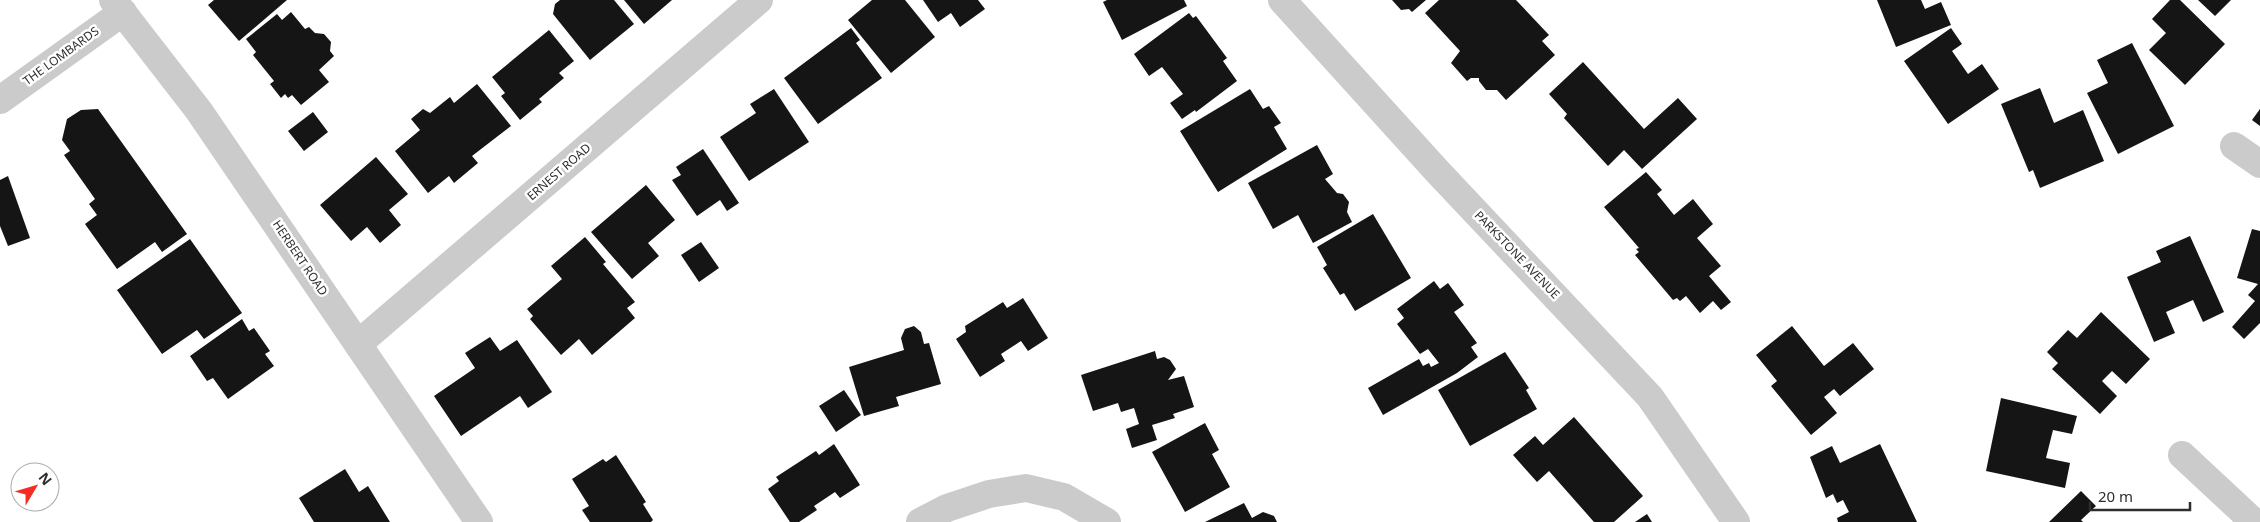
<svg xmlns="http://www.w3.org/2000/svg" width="2260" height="522" font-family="'Noto Sans',sans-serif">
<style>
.building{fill:#151515}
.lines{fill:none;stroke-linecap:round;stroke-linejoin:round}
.minor{stroke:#cbcbcb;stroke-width:28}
.tertiary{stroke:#cbcbcb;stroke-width:28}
.labels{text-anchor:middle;stroke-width:5;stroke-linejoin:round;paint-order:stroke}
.street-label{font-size:12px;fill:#2e2e2e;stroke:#fff}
</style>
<rect width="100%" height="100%" fill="#fff"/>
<!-- building -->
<g class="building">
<polygon points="214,0 287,0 239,41 208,5"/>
<polygon points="560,0 614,0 634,24 590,60 553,14 555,4"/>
<polygon points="624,0 672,0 644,24"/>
<polygon points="872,0 905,0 935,37 891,73 848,20"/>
<polygon points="923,0 978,0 985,9 960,27 951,13 938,22"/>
<polygon points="1107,0 1184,0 1187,6 1122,40 1103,2"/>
<polygon points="1392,0 1426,0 1412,12 1409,9 1401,10"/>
<polygon points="1439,0 1516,0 1549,35 1542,41 1555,55 1506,100 1497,90 1486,90 1479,81 1479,78 1471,78 1467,81 1451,63 1460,51 1425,13"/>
<polygon points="1877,0 1921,0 1925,9 1941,2 1951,25 1896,47"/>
<polygon points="2170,0 2180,0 2225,44 2185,85 2149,50 2166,33 2152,19"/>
<polygon points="2198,0 2231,0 2215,16"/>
<polygon points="291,12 305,29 309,27 315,33 324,34 331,42 330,51 334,56 319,70 329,82 301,105 292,95 288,98 285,94 281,98 270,84 274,81 253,55 256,52 246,39 277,14 282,20"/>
<polygon points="1189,13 1193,18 1196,16 1227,58 1223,61 1237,81 1196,112 1195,110 1182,119 1170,103 1183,94 1162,67 1149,76 1134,54"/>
<polygon points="851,28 860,40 856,43 882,78 818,124 784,78"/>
<polygon points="1951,28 1962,44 1952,51 1968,74 1982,64 1999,89 1948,124 1904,61"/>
<polygon points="549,30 574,61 559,73 564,78 539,99 542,102 520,120 501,96 505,93 492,77"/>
<polygon points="2132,43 2174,126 2118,154 2087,93 2108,83 2097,60"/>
<polygon points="1583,62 1644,129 1678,98 1697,119 1642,169 1624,150 1608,166 1564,118 1567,114 1549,94"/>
<polygon points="477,84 511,126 472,156 478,163 454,183 449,176 428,193 395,151 420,130 411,119 423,109 430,113 450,97 454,103"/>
<polygon points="2040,88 2054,123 2083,110 2104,161 2040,188 2033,170 2029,172 2001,104"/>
<polygon points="774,89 809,142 749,181 720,137 756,113 750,104"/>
<polygon points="1250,89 1263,109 1269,106 1281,123 1274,127 1287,149 1218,192 1180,131"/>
<polygon points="98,109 187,234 162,252 155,242 117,269 85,224 97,215 89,204 95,199 64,155 70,151 62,140 67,119 81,110"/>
<polygon points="2260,109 2260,126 2252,120"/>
<polygon points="313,112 328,132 304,151 288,131"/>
<polygon points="1317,145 1333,174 1325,179 1337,193 1343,194 1349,202 1347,212 1352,222 1313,243 1298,215 1273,229 1248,183"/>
<polygon points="703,149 739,203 727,211 720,200 697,216 672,180 681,175 676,167"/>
<polygon points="376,157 408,194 389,210 401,225 380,243 367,227 351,241 320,205"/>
<polygon points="1646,172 1662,190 1657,194 1674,215 1693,199 1713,224 1697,238 1721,266 1709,276 1731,302 1721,310 1713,301 1700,313 1686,296 1680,301 1677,298 1673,300 1635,255 1639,252 1636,249 1639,248 1604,207"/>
<polygon points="8,176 30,238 8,246 0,226 0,180"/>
<polygon points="646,185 675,220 648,243 659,256 632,279 591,232"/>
<polygon points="1373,214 1411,278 1355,311 1344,293 1340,295 1323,268 1327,265 1317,247"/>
<polygon points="2252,229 2260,231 2260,323 2244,339 2232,327 2255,301 2248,295 2258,284 2237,278"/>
<polygon points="2190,236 2224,312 2203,322 2193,300 2166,312 2175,333 2154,342 2127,277 2161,262 2156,251"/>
<polygon points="585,237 606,262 603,264 635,302 627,308 635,318 592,355 579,339 561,355 530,319 533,316 527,309 562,279 551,266"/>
<polygon points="190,239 242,313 204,339 197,330 162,354 117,290"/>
<polygon points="701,242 719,268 699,282 681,255"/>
<polygon points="1434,281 1440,289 1448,283 1464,305 1454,312 1477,343 1471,347 1478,357 1457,373 1383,415 1368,388 1419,359 1423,366 1429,363 1431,367 1439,363 1428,349 1420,354 1397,324 1404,318 1397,309"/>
<polygon points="1023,298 1048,338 1028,351 1021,341 1001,354 1005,361 980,377 956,339 966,332 965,326 1003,302 1007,308"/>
<polygon points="2101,312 2150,359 2126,384 2112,371 2102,381 2117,396 2100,414 2052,369 2058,363 2047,352 2068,330 2077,338"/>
<polygon points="242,319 249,331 254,328 270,351 265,354 274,366 228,399 213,378 207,381 190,356"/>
<polygon points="914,326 921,332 924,344 929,343 941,384 896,397 899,406 864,416 849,367 904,350 901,338 905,329"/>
<polygon points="1792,326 1824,366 1853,343 1874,369 1840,396 1834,389 1824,397 1837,413 1811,435 1771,386 1777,381 1756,355"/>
<polygon points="490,337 500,351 517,340 552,392 528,408 520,396 461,436 434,396 475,368 465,353"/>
<polygon points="1155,351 1157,359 1164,357 1170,360 1176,369 1168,380 1184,376 1194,407 1173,414 1175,418 1152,425 1157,440 1132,448 1126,429 1139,424 1134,408 1121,412 1118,403 1093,411 1081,375"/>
<polygon points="1505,352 1529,388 1526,390 1537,409 1470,446 1438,390"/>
<polygon points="844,390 861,415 836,432 819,406"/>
<polygon points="2001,398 2077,416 2072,434 2053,430 2046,458 2070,463 2065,488 1986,471"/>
<polygon points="1574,417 1643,496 1614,522 1594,522 1549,471 1537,482 1513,455 1535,436 1543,445"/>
<polygon points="1205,423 1219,450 1212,454 1230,487 1185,512 1152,452"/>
<polygon points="834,444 860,485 840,498 835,492 814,506 817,510 799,522 790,522 768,489 779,481 776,477 816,451 819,455"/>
<polygon points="1880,444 1917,522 1838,522 1837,518 1849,512 1843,500 1837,503 1833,494 1826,498 1810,457 1832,446 1840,463"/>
<polygon points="616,455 646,502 643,504 653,520 651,522 590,522 582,510 589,506 572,479 603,459 606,462"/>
<polygon points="345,469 359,492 368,486 390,522 314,522 299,498"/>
<polygon points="2081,491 2096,506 2081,520 2083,522 2049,522"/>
<polygon points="1244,503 1252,518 1263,512 1274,516 1277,522 1205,522"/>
<polygon points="1647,514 1652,522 1635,522"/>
</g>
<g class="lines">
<!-- minor -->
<g class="minor">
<polyline points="113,0 199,111 479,522"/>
<polyline points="0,100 123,12"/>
<polyline points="2234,146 2260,164"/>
<polyline points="358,344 759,0"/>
<polyline points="2182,455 2254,522"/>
<polyline points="920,522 947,508 989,494 1026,488 1064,497 1107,522"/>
</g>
<!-- tertiary -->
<polyline class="tertiary" points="1282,0 1437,171 1650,397 1736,522"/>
</g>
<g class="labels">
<!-- street labels -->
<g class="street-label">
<text transform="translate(61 56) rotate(-36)" y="4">THE LOMBARDS</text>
<text transform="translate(559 172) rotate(-41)" y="4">ERNEST ROAD</text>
<text transform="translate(1517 255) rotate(46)" y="4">PARKSTONE AVENUE</text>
<text transform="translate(300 258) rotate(56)" y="4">HERBERT ROAD</text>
</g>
</g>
<!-- north arrow -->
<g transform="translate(35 487) rotate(52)"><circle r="24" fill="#ffffff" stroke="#ababab"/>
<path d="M0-4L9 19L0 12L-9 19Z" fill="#f32d22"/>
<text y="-8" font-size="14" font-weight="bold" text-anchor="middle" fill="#2e2e2e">N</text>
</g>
<!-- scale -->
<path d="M2090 502v8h100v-8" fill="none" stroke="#2e2e2e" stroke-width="2.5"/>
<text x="2098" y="502" font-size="15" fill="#2e2e2e" stroke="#ffffff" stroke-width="4" paint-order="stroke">20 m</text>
</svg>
